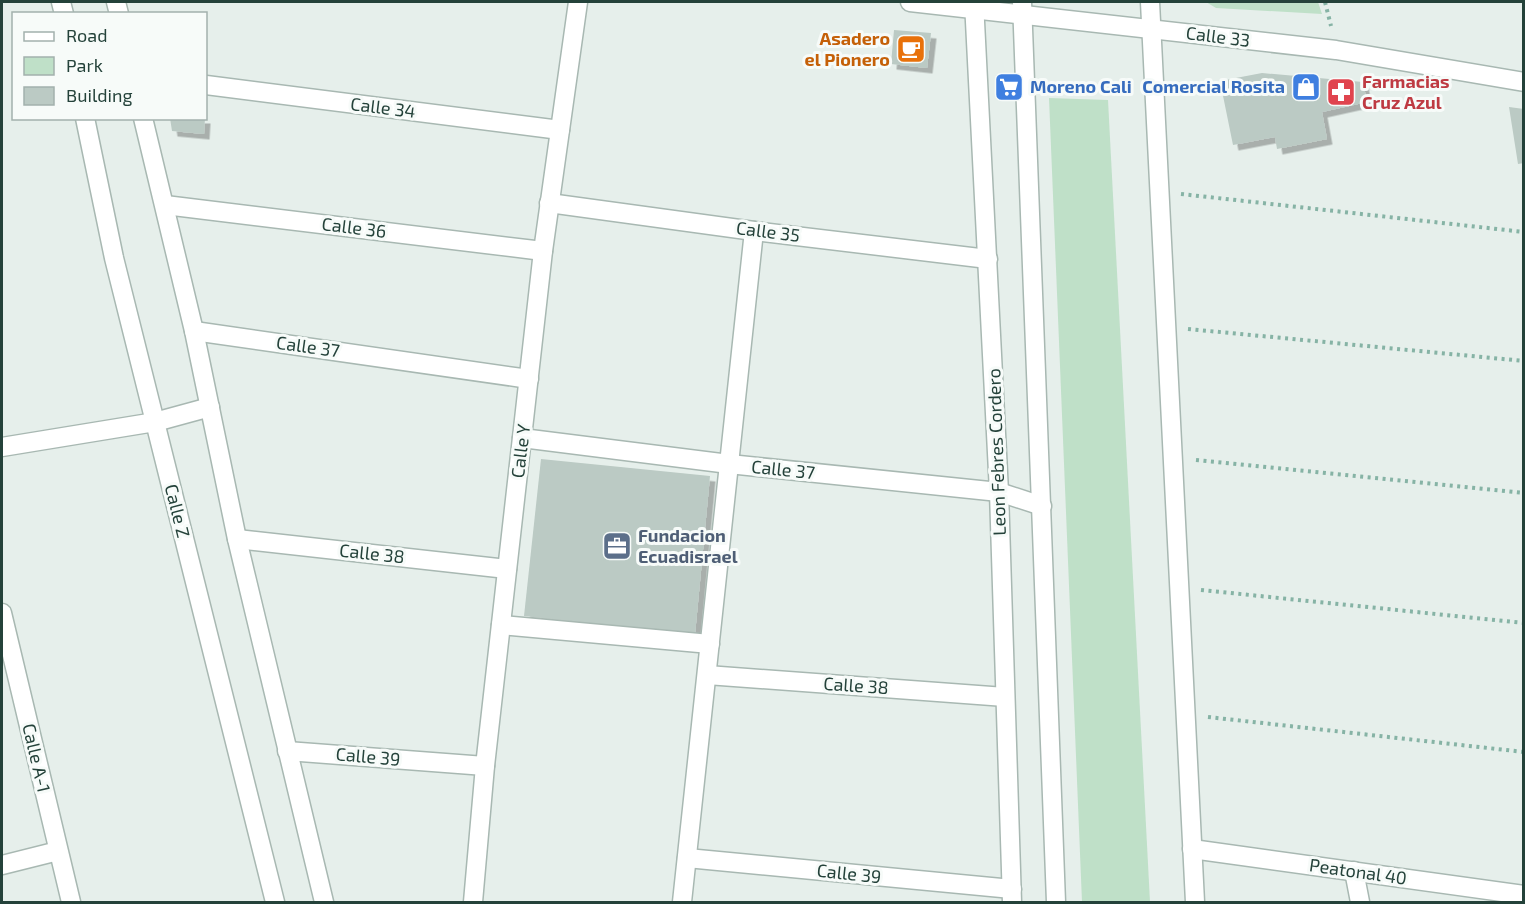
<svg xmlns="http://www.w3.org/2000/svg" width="1525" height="904" font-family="'Exo 2',sans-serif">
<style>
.green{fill:#bfe0c8}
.building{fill:#bbcac4;filter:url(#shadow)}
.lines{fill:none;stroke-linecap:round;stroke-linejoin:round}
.minor-casing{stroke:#a8b8b2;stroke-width:21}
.tertiary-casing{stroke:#a8b8b2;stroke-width:21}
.path{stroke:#86b3a5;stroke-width:4;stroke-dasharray:3 4.5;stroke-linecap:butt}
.minor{stroke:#fff;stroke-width:18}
.tertiary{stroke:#fff;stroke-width:18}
.labels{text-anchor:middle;stroke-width:6;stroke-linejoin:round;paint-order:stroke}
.street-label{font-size:18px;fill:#24423a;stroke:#f7fbf9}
.food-label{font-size:18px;font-weight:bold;fill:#c56008;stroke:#f7fbf9;text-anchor:end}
.health-label{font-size:18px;font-weight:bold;fill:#be3a42;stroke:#f7fbf9;text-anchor:start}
.shop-label{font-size:18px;font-weight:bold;fill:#366cbe;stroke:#f7fbf9;text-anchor:start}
.service-label{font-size:18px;font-weight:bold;fill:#4e5e75;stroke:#f7fbf9;text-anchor:start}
</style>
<defs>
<filter id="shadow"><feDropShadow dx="5.5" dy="5.5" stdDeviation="0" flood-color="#0004"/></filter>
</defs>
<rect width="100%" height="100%" fill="#e6efeb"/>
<!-- green -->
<g class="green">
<polygon points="1206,2 1318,2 1322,14 1216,8"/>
<polygon points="1049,98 1108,100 1150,902 1082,902"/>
</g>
<!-- building -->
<g class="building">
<polygon points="894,30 931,33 927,68 891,64"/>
<polygon points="1262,73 1363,82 1367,102 1322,112 1327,139 1277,149 1275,137 1233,145 1220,81"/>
<polygon points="1509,107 1524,109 1524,163 1518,164"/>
<polygon points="170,118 205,118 204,134 172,131"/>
<polygon points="541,459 710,476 695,634 524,616"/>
</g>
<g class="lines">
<!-- minor casing -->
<g class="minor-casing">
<g id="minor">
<polyline points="61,2 64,14"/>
<polyline points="116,2 119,14"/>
<polyline points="910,2 1336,50 1524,82"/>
<polyline points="1150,2 1195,902"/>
<polyline points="206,85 560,130"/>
<polyline points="85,118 114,258 275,902"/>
<polyline points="143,118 194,331 237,539 324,902"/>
<polyline points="549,203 754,231 988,259"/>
<polyline points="165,205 543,251"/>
<polyline points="194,331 529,379"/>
<polyline points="522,438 729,464 999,492 1042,506"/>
<polyline points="2,447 155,422 210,407"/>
<polyline points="237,539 507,569"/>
<polyline points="2,613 71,902"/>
<polyline points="501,625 710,644"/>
<polyline points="707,675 1005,697"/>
<polyline points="287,751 485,766"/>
<polyline points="1192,849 1524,895"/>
<polyline points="687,858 1012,889"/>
<polyline points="2,865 58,851"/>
<polyline points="1354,871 1360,902"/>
<polyline points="473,902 485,766 543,251 578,2"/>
<polyline points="682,902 754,231"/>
</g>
</g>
<!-- tertiary casing -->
<g class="tertiary-casing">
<g id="tertiary">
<polyline points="974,2 999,492 1012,902"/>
<polyline points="1022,2 1056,902"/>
</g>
</g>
<!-- path -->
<g class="path">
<polyline points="1325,2 1331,26"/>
<polyline points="1181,194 1524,232"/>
<polyline points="1188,329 1524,361"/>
<polyline points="1196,460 1524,493"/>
<polyline points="1201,590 1524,623"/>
<polyline points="1208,717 1524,752"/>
</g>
<!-- minor -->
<use href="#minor" class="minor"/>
<!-- tertiary -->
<use href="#tertiary" class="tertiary"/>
</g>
<!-- icons -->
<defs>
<g id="cafe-square" transform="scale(1.5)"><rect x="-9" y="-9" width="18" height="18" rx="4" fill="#e8710a" stroke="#f7fbf9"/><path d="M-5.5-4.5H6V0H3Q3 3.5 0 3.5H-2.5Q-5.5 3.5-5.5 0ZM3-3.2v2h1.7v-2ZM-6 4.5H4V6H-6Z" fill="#fff"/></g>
<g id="supermarket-square" transform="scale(1.5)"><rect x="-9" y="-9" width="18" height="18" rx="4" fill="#3f7fe0" stroke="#f7fbf9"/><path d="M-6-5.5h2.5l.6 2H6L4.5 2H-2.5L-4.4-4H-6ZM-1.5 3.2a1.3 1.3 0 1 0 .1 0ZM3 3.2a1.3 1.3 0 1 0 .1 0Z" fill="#fff"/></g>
<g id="shop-square" transform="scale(1.5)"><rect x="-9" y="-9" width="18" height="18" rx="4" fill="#3f7fe0" stroke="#f7fbf9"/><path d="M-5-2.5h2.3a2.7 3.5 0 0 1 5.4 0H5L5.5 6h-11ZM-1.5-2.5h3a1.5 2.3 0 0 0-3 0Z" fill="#fff"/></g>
<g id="pharmacy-square" transform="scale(1.5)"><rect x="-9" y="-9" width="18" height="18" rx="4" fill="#e0444e" stroke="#f7fbf9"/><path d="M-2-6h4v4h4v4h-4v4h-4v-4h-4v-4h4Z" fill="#fff"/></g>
<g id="office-square" transform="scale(1.5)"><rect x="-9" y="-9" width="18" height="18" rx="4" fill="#5c6f8a" stroke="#f7fbf9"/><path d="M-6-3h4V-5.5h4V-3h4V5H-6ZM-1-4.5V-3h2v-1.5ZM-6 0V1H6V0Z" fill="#fff"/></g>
</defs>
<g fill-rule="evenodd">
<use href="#cafe-square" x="911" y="49"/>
<use href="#supermarket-square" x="1009" y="87"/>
<use href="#shop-square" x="1306" y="87"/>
<use href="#pharmacy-square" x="1341" y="92"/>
<use href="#office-square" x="617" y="546"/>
</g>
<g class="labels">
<!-- street labels -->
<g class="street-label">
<text transform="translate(1218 37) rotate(7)" y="6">Calle 33</text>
<text transform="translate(383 108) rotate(7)" y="6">Calle 34</text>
<text transform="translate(354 228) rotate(7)" y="6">Calle 36</text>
<text transform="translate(768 232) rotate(7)" y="6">Calle 35</text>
<text transform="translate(308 347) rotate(8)" y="6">Calle 37</text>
<text transform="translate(521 451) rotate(-83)" y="6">Calle Y</text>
<text transform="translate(997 452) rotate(-92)" y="6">Leon Febres Cordero</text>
<text transform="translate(783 470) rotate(6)" y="6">Calle 37</text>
<text transform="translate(177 511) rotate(76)" y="6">Calle Z</text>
<text transform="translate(372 554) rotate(6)" y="6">Calle 38</text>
<text transform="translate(856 686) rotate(4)" y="6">Calle 38</text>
<text transform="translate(368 757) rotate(5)" y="6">Calle 39</text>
<text transform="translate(36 758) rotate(77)" y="6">Calle A-1</text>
<text transform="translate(1358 872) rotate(8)" y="6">Peatonal 40</text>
<text transform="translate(849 874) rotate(6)" y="6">Calle 39</text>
</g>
<!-- food labels -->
<g class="food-label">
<text x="890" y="45">Asadero<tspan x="890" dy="21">el Pionero</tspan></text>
</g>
<!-- health labels -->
<g class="health-label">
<text x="1362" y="88">Farmacias<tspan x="1362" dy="21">Cruz Azul</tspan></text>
</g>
<!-- shop labels -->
<g class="shop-label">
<text x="1030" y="93">Moreno Cali</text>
<text x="1285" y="93" text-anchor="end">Comercial Rosita</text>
</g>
<!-- service labels -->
<g class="service-label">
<text x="638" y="542">Fundacion<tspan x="638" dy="21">Ecuadisrael</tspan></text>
</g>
</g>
<!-- border -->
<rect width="1525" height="904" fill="none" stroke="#24423a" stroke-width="6"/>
<!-- legend -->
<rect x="12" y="12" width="195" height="108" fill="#f7fbf9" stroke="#a3b1ad" stroke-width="1.5"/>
<rect x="24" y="32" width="30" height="9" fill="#ffffff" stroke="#a3b1ad" stroke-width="1.5"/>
<text x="66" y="42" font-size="18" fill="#24423a">Road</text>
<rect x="24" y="57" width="30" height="18" fill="#bfe0c8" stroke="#a3b1ad" stroke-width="1.5"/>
<text x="66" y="72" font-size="18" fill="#24423a">Park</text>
<rect x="24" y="87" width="30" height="18" fill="#bbcac4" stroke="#a3b1ad" stroke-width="1.5"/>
<text x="66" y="102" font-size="18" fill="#24423a">Building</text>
</svg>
